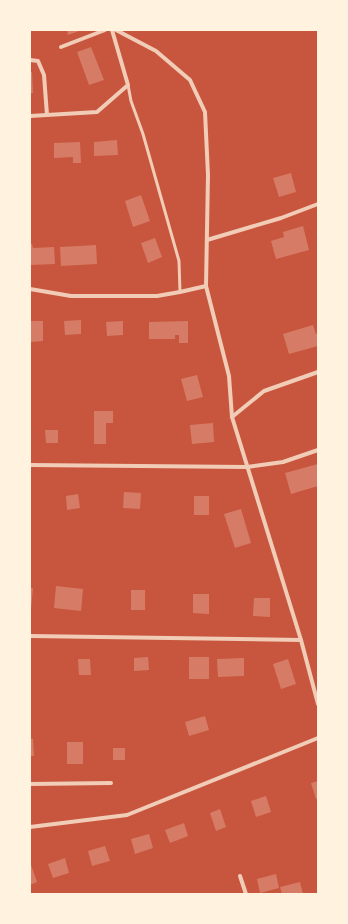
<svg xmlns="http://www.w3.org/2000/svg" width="348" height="924" font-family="'Libre Baskerville',serif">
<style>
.building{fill:#d67c66}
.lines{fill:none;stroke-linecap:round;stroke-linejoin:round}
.service{stroke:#f1ccb7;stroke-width:3}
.minor{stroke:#f1ccb7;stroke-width:4}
</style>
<rect width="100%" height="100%" fill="#c8553d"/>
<!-- building -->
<g class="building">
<polygon points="67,30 82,30 68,35"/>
<polygon points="91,47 104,80 89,85 77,52"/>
<polygon points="30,72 32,72 33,93 30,93"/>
<polygon points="117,140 118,155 94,156 94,142"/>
<polygon points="80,142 81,163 73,163 73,157 54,158 54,143"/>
<polygon points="291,173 296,192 279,197 273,178"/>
<polygon points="141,195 150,221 133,227 125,201"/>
<polygon points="303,226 309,250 276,259 271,241 284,237 283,232"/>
<polygon points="155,238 162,257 148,263 141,243"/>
<polygon points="30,244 32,244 33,248 54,247 55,264 30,265"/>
<polygon points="96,245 97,264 61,266 60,247"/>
<polygon points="81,320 81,334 65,335 64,321"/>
<polygon points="30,321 43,321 43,341 30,342"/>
<polygon points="123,321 123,335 107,336 106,322"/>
<polygon points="188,321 188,343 179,343 179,335 175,335 175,339 149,339 149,322"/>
<polygon points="313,325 316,334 318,333 318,346 289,354 283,334"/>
<polygon points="197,375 203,397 187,401 181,379"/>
<polygon points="94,411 113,411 113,423 106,423 106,444 94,444"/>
<polygon points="213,423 214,442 192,444 190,425"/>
<polygon points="45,430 58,430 58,443 46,443"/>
<polygon points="318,464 318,486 291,494 285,473"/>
<polygon points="124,492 141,493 140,509 123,508"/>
<polygon points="78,494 80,508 67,510 66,496"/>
<rect x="194" y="496" width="15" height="19"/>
<polygon points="241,509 251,543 235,548 224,514"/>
<polygon points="56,586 83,589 81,611 54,608"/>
<polygon points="30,588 33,588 31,609 30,609"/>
<rect x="131" y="590" width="14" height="20"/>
<polygon points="193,594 209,594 209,614 193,613"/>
<polygon points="254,598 270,598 270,617 253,616"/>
<polygon points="148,657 149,670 134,671 134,658"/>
<rect x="189" y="657" width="20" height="22"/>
<polygon points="244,658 244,676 218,677 217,659"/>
<polygon points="78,659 90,659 91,675 79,675"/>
<polygon points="288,659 296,684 281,689 273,664"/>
<polygon points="205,716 209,730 189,736 185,722"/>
<polygon points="30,739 33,739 34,756 30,756"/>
<rect x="67" y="742" width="16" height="22"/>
<rect x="113" y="748" width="12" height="12"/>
<polygon points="318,781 318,799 316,799 311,783"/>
<polygon points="266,796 271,812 256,817 251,801"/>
<polygon points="220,809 226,827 216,831 210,813"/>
<polygon points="184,823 188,836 170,843 165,830"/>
<polygon points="149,834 153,848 135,854 131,839"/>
<polygon points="105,846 110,861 92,866 88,851"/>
<polygon points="65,858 69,873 53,878 48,864"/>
<polygon points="30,862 37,882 30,885"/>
<polygon points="276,874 279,888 260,893 257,879"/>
<polygon points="300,882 303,894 282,894 280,887"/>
</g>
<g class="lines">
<!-- service -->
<polyline class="service" points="128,85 131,101 143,134 179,261 180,292"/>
<!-- minor -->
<g class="minor">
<polyline points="116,30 156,51 190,80 205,112 208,175 206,286 229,376 232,417 301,640 318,704"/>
<polyline points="61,47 105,30"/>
<polyline points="30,60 38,61 44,75 47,115"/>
<polyline points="30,116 97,112 128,85 112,30"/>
<polyline points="207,240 281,218 318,204"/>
<polyline points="30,289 71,296 157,296 180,292 206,286"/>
<polyline points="232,417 264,391 318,372"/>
<polyline points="30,465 247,467 283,462 318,450"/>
<polyline points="30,636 301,640"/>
<polyline points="30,784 111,783"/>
<polyline points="30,827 127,815 318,738"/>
<polyline points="240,876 246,894"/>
</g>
</g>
<!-- border -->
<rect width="348" height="924" fill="none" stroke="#fff3e0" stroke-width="62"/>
</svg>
